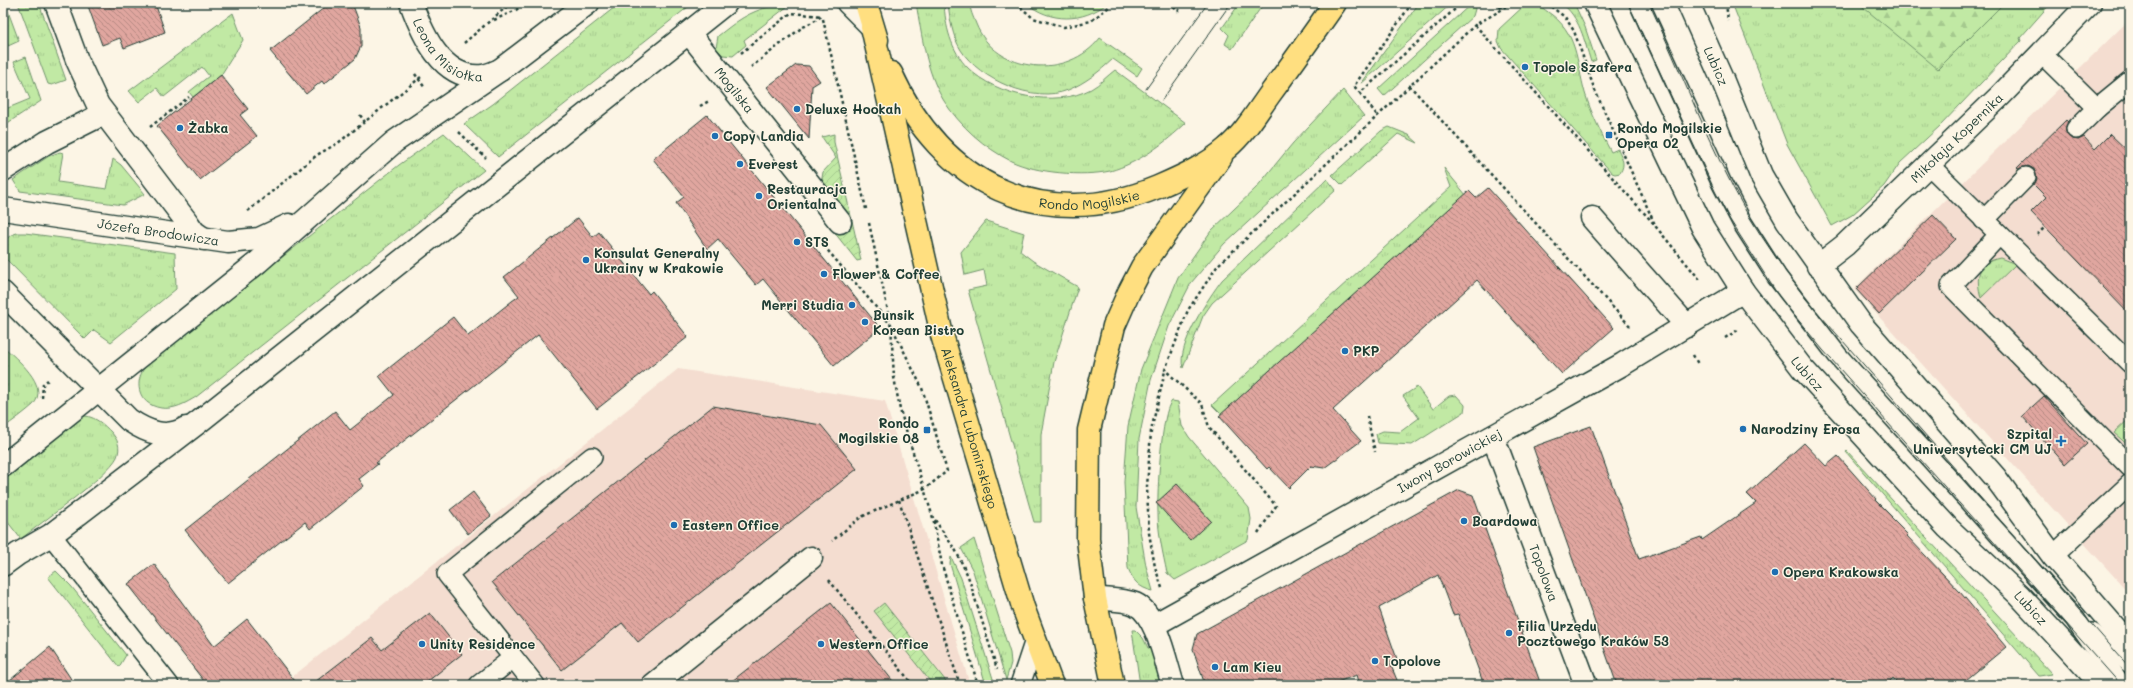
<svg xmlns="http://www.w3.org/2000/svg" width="2133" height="688" font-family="Mali,sans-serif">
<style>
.built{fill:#f4ddd0}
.grass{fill:url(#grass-tufts);stroke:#70936c}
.forest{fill:url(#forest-firs);stroke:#70936c}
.garden{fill:url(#garden-furrows);stroke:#70936c}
.building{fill:url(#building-back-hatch);stroke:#1f3d34}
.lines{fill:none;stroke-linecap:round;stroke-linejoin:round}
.lane-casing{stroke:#1f3d34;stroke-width:22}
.street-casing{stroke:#1f3d34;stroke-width:25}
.secondary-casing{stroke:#1f3d34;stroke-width:25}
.primary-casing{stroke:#1f3d34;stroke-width:25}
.path{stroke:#1f3d34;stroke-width:2.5;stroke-dasharray:3 3;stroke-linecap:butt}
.lane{stroke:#fcf5e5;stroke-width:19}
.street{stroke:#fcf5e5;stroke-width:22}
.secondary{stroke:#fcf5e5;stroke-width:22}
.primary{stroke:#ffdf80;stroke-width:22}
.tram{stroke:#1f3d34;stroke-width:1}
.poi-dot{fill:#1f6fb2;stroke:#fcf5e5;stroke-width:1.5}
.labels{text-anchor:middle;stroke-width:3;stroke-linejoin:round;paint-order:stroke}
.street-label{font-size:13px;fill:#1f3d34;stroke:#fcf5e5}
.poi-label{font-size:13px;font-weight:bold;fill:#1f3d34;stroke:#fcf5e5;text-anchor:start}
</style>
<defs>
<pattern id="grass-tufts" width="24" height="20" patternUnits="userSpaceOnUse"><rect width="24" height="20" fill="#c1e9a4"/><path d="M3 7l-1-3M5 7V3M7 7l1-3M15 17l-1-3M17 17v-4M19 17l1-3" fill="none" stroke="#a5c98e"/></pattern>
<pattern id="forest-firs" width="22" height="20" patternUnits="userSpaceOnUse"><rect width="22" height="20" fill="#c1e9a4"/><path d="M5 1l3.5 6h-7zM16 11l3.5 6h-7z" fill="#a5c98e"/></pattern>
<pattern id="garden-furrows" width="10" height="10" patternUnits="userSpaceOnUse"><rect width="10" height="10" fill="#c1e9a4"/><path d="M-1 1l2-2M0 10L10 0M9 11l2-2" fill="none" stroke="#a5c98e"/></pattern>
<pattern id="building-back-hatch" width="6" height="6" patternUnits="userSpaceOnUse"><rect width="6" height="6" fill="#e0a69f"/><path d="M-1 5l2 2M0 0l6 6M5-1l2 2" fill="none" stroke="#b58882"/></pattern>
</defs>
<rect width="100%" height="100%" fill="#fcf5e5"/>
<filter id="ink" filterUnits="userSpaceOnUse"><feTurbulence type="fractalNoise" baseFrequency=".025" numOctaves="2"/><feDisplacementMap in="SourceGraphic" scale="8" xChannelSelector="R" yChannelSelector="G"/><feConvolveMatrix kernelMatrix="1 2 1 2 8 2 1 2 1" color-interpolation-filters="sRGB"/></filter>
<g filter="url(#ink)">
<!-- built -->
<g class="built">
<polygon points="2130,19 2130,594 1854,289"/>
<polygon points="678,369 885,401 970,685 282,685"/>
</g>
<!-- grass -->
<g class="grass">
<polygon points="18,3 39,3 66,80 52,85 48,84"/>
<polygon points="620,3 693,3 498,157 464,124 493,104"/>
<path d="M916 3H944C945 25 951 51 968 68 996 96 1055 108 1091 89 1100 84 1107 76 1115 70L1186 123C1165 143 1139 163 1110 171 1083 177 1036 173 1011 161 985 148 960 126 944 101 926 72 922 36 916 3Z"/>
<path d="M948 3H970C970 11 973 16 976 24 996 74 1068 80 1100 38L1142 68 1137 76 1113 59C1099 72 1085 83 1068 90 1034 104 979 79 961 50 952 36 950 19 948 3Z"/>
<path d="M1026 3H1108C1082 23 1051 23 1026 3Z"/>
<polygon points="1240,3 1264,3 1232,49 1225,44 1229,35 1222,28"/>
<polygon points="1419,3 1452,3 1361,84"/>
<polygon points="1472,3 1475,9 1473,16 1384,96 1378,89"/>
<path d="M1527 3C1536 3 1540 6 1548 12 1578 32 1576 61 1585 93 1591 113 1601 133 1611 152L1618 149C1622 158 1626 164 1620 173L1615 174 1612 173 1501 48 1498 41 1499 29Z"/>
<path d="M1561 3H1574L1585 27 1596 60 1591 62C1584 40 1580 17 1561 3Z"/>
<polygon points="1732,3 2051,3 2020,38 2021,41 1940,126 1900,163 1884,186 1852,215 1832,226 1787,144"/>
<polygon points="6,6 19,41 8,46 3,34 3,7"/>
<path d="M772 6H788L744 40 746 45 733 56 723 55 716 48 718 36C737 21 748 12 772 6Z"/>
<polygon points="233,13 243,40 221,75 193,97 189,92 209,76 202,67 164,97 157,88 139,102 129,91"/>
<polygon points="26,57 41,101 3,126 3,110 30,99 14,62"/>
<path d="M1343 90 1364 116 1224 244 1191 283 1169 326 1151 380 1139 439 1136 507 1146 566 1153 591C1139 588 1133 581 1128 568L1124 482 1128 426 1141 369 1178 278 1211 231 1256 188 1293 143Z"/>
<polygon points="1389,127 1409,135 1418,143 1398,134 1342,185 1332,175 1381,131"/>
<path d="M444 133 484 170 196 397C186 403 174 410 161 408 137 404 133 381 147 364L399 165Z"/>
<polygon points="60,152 63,153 58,182 107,189 113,159 121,165 145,194 123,205 20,191 13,180 49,156"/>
<polygon points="1444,168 1466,195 1222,415 1212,405 1451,187"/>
<path d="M1327 179 1336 190 1212 303 1203 316 1183 368C1176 346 1209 297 1222 280Z"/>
<polygon points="986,221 1024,233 1020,251 1033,261 1078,287 1054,362 1041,434 1041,522 1034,522 968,290 987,286 984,270 965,275 961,252"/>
<polygon points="17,233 25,233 175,253 176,289 111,342 94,330 85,339 4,257 3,242 11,235"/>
<path d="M2000 258 2016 264 1981 298C1976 278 1976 263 2000 258Z"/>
<path d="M3 346C15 358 51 385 33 405 24 413 13 421 3 428Z"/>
<polygon points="1417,387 1433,409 1449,396 1456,395 1465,405 1464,412 1412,445 1378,443 1376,434 1383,431 1400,432 1419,418 1403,396"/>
<path d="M1172 401 1178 402 1182 426 1189 437 1249 508 1251 519 1248 540 1175 580 1167 573C1163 554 1158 533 1158 513 1157 496 1161 410 1172 401Z"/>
<path d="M86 416C97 418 104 425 111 432 118 440 121 447 117 457 108 476 40 523 21 539L3 516V477L80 417Z"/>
<polygon points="2130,418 2130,447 2114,433"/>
<polygon points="1847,451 2052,674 2039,676 1846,452"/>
<polygon points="974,539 1010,653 1011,663 1006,680 973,571 961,548"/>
<polygon points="951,557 961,578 995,685 986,685 950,564"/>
<polygon points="56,571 71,586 126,655 119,667 48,577"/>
<polygon points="1132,630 1135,630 1143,638 1148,648 1152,648 1164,685 1140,685"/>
</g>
<!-- forest -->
<polygon class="forest" points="1858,3 2004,3 1938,69"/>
<!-- garden -->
<g class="garden">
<polygon points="834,134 834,142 861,260 857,261 834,232 835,229 822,178 823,172 836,158 822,137"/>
<polygon points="884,603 949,685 933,685 874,611"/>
</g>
<!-- building -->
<g class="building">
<polygon points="87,3 155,3 165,32 124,48 120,38 102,45"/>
<polygon points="330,3 352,3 361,27 361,46 355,59 324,84 322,81 306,94 270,51"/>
<polygon points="796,65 809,66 820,81 812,86 809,139 767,87"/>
<polygon points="221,75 248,109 240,115 257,136 200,180 157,126"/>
<polygon points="707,115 880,328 834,366 763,279 756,285 718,239 707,249 676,203 684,197 653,159"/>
<polygon points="2066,120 2068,122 2066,132 2073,139 2078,140 2084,137 2095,149 2110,134 2130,153 2130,315 2031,212 2046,197 2034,185 2037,179 2034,169 2028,166 2018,169 2017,168"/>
<polygon points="1488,188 1614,328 1562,374 1477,280 1333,410 1361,441 1324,468 1311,466 1289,488 1269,467 1267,469 1219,416 1469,191 1476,198"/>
<polygon points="1933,215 1956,239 1879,314 1856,289"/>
<polygon points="578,218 593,237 599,232 649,294 652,291 688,337 597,409 538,335 376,463 378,464 359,479 364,486 310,529 305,522 228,583 185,530 335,411 350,430 394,395 379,376 453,317 468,336 512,301 519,296 504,277"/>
<polygon points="2044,396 2087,444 2065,464 2022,416"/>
<polygon points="713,406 821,425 857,469 638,642 622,623 562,670 492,582"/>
<polygon points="1591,426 1639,559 1701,537 1702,540 1756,503 1747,494 1804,443 1826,466 1838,456 1876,499 1875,500 1892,517 1891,518 1908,535 1907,536 1960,592 2006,647 1960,685 1900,685 1893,678 1886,685 1617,685 1533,447"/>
<polygon points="1177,484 1211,521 1190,540 1156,503"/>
<polygon points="1459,490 1473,495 1541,685 1484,685 1458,614 1453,615 1438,575 1379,608 1397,659 1390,663 1399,685 1360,685 1357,675 1329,685 1205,685 1193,649 1197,634"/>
<polygon points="473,492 491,516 468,534 450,510"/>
<polygon points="154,564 214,646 247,619 298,685 207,685 128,584"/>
<polygon points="831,603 896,685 727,685"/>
<polygon points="430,613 462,654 423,685 311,685 372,638 382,650"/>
<polygon points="50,647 75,685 4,685"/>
</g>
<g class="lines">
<!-- lane casing -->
<g class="lane-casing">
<g id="lane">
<polyline points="1639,3 1722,184 1743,224 1777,277 1838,356 2075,619 2121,685"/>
<polyline points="2041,53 2097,108 2076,129"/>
<polyline points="2097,108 2130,81"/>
<polyline points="1929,165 2130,363"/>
<polyline points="1984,220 2026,177"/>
<polyline points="1999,235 1951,286 2130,467"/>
<polyline points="51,535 169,685"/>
<polyline points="2053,556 2130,484"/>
<polyline points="2092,633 2130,663"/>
<polyline points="479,685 513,658"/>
<polyline points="535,685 447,574 592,457"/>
<polyline points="1020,685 1035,640"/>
</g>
</g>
<!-- street casing -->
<g class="street-casing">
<g id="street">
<polyline points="56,3 77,60 98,105 187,222 194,232 204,239"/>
<path id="s1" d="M411 3C422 33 442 81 483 76 489 75 495 72 500 70"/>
<path id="s2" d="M689 33 840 222"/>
<polyline points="3,170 47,142 103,114"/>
<polyline points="1592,218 1687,326"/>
<path id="s3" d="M1818 266 1845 245 2000 96 2090 3"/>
<path id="s4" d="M1493 437 1586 685"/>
<path d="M1095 598C1107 600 1124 599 1135 604 1157 614 1166 664 1173 685"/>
<path id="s5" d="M1154 625 1623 364 1743 291"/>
<polyline points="653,685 811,558"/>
</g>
</g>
<!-- secondary casing -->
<g class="secondary-casing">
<g id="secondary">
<polyline points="848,3 872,27"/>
<path id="s6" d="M1595 3 1703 228 1743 291 1802 368 1948 528 2019 595 2102 685"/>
<path id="s7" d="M1688 3 1722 79 1761 175 1787 220 1861 324 1995 477 2053 556 2130 645"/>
<path id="s8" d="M3 209 228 242 259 239 289 225"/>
<path d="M3 293 129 420C147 432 166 440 186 428"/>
<polyline points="3,466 258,262 394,142 500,70 588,3"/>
<polyline points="3,565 18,554 51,535 200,421 726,3"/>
</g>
</g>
<!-- primary casing -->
<g class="primary-casing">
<g id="primary">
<polyline points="866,3 877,40"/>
<path id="s9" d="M872 27 942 335 1023 607 1052 685"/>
<path id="s10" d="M891 73C941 184 1042 235 1158 187 1181 177 1208 165 1227 148 1244 134 1257 112 1270 94 1292 64 1314 33 1335 3"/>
<polyline points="1113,685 1095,598 1088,539 1089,430 1114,326 1129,292 1142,267 1221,157"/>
</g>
</g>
<!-- path -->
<g class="path">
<polyline points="1016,3 1033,18 1064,27 1091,21 1114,3"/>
<polyline points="1169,3 1178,11 1184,3"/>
<polyline points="1412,3 1354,86 1360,93 1462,3"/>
<polyline points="1494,3 1503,9"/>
<polyline points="1546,3 1565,17 1574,31 1594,88 1656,227 1701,281"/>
<polyline points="1726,3 1728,21"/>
<polyline points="823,19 866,209"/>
<polyline points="494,20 516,10 525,3"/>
<polyline points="1475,25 1655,225"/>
<polyline points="464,43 511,3"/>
<polyline points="741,53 791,13 822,16 800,29 751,67"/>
<polyline points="415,74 425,88"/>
<polyline points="1409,85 1631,327"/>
<polyline points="1360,93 1377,115"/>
<polyline points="700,106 709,101"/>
<polyline points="360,115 365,122"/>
<polyline points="150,127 189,97"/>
<polyline points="459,132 486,158"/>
<polyline points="248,211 317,155 338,143 421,77"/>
<polyline points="869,223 891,325 894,377 900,410 933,518 942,565 978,685"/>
<polyline points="2037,235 2045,227"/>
<polyline points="824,246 891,325 922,388 947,471 925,489 861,517 832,541"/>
<polyline points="1725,338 1738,330"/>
<polyline points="1693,355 1698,364"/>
<polyline points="42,398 43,384 48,380"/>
<polyline points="1367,416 1375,452"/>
<polyline points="899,500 960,685"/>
<polyline points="935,520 956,551 968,576 997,669"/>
<polyline points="1258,533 1276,506 1209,427 1202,404 1165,370 1188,310 1218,265 1475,25 1503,9 1508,3"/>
<polyline points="829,580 913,685"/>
<polyline points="1162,588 1155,567 1149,533 1147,487 1151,431 1165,371"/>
</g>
<!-- lane -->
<use href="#lane" class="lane"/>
<!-- street -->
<use href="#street" class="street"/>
<!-- secondary -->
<use href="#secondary" class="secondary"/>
<!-- primary -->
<use href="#primary" class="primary"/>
<!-- tram -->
<g class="tram">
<polyline points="1628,3 1715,191 1730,220 1780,298 1823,350 2121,685"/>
<path d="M1649 3C1682 73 1709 146 1747 213 1765 243 1785 271 1806 299L2130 668"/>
<polyline points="1146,89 1208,3"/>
<polyline points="1162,100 1231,3"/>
</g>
</g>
</g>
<!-- markers -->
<g class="poi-dot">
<circle cx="1525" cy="67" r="4"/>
<circle cx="797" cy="109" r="4"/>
<circle cx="180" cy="128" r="4"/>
<rect x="1605" y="131" width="8" height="8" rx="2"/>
<circle cx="715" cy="136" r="4"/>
<circle cx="740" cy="164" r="4"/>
<circle cx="759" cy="196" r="4"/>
<circle cx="797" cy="242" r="4"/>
<circle cx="586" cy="260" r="4"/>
<circle cx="824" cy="274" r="4"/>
<circle cx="852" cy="305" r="4"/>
<circle cx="865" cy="322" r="4"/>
<circle cx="1345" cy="351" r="4"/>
<circle cx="1743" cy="429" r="4"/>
<rect x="923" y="426" width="8" height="8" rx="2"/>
<path d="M2059 435h4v4h4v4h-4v4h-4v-4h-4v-4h4z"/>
<circle cx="1464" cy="521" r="4"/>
<circle cx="674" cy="525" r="4"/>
<circle cx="1775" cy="572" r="4"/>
<circle cx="1509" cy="633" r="4"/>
<circle cx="422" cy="644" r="4"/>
<circle cx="821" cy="644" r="4"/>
<circle cx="1375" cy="661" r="4"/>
<circle cx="1215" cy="667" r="4"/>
</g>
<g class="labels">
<!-- street labels -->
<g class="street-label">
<text dy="5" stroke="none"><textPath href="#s1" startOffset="64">Leona Misiołka</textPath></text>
<text dy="5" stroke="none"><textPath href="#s7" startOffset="69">Lubicz</textPath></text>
<text dy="5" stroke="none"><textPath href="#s2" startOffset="73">Mogilska</textPath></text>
<text dy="5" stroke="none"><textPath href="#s3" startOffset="189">Mikołaja Kopernika</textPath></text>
<text dy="5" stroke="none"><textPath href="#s10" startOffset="255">Rondo Mogilskie</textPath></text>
<text dy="5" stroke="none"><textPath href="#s8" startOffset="157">Józefa Brodowicza</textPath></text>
<text dy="5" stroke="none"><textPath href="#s6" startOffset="429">Lubicz</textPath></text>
<text dy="5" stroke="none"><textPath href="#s9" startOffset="413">Aleksandra Lubomirskiego</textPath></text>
<text dy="5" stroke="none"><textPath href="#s5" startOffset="338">Iwony Borowickiej</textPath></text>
<text dy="5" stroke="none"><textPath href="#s4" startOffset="145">Topolowa</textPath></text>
<text dy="5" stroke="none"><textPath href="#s6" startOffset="753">Lubicz</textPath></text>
</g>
<!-- poi labels -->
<g class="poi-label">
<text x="1533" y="72">Topole Szafera</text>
<text x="805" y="114">Deluxe Hookah</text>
<text x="188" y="133">Żabka</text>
<text x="1617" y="133">Rondo Mogilskie<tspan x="1617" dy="15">Opera 02</tspan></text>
<text x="723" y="141">Copy Landia</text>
<text x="748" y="169">Everest</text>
<text x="767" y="194">Restauracja<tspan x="767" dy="15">Orientalna</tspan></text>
<text x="805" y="247">STS</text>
<text x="594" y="258">Konsulat Generalny<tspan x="594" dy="15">Ukrainy w Krakowie</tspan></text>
<text x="832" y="279">Flower &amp; Coffee</text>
<text x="844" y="310" text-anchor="end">Merri Studia</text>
<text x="873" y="320">Bunsik<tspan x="873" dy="15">Korean Bistro</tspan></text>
<text x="1353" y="356">PKP</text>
<text x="919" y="428" text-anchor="end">Rondo<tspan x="919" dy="15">Mogilskie 08</tspan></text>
<text x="1751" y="434">Narodziny Erosa</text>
<text x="2052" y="439" text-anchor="end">Szpital<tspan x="2052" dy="15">Uniwersytecki CM UJ</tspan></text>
<text x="1472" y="526">Boardowa</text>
<text x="682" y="530">Eastern Office</text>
<text x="1783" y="577">Opera Krakowska</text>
<text x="1517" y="631">Filia Urzędu<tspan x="1517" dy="15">Pocztowego Kraków 53</tspan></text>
<text x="430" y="649">Unity Residence</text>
<text x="829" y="649">Western Office</text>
<text x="1383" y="666">Topolove</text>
<text x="1223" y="672">Lam Kieu</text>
</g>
</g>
<!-- margin -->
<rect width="2133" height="688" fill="none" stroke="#fcf5e5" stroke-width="16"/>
<rect x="8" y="8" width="2117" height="672" fill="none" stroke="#1f3d34" stroke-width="1.5" filter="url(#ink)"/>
</svg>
